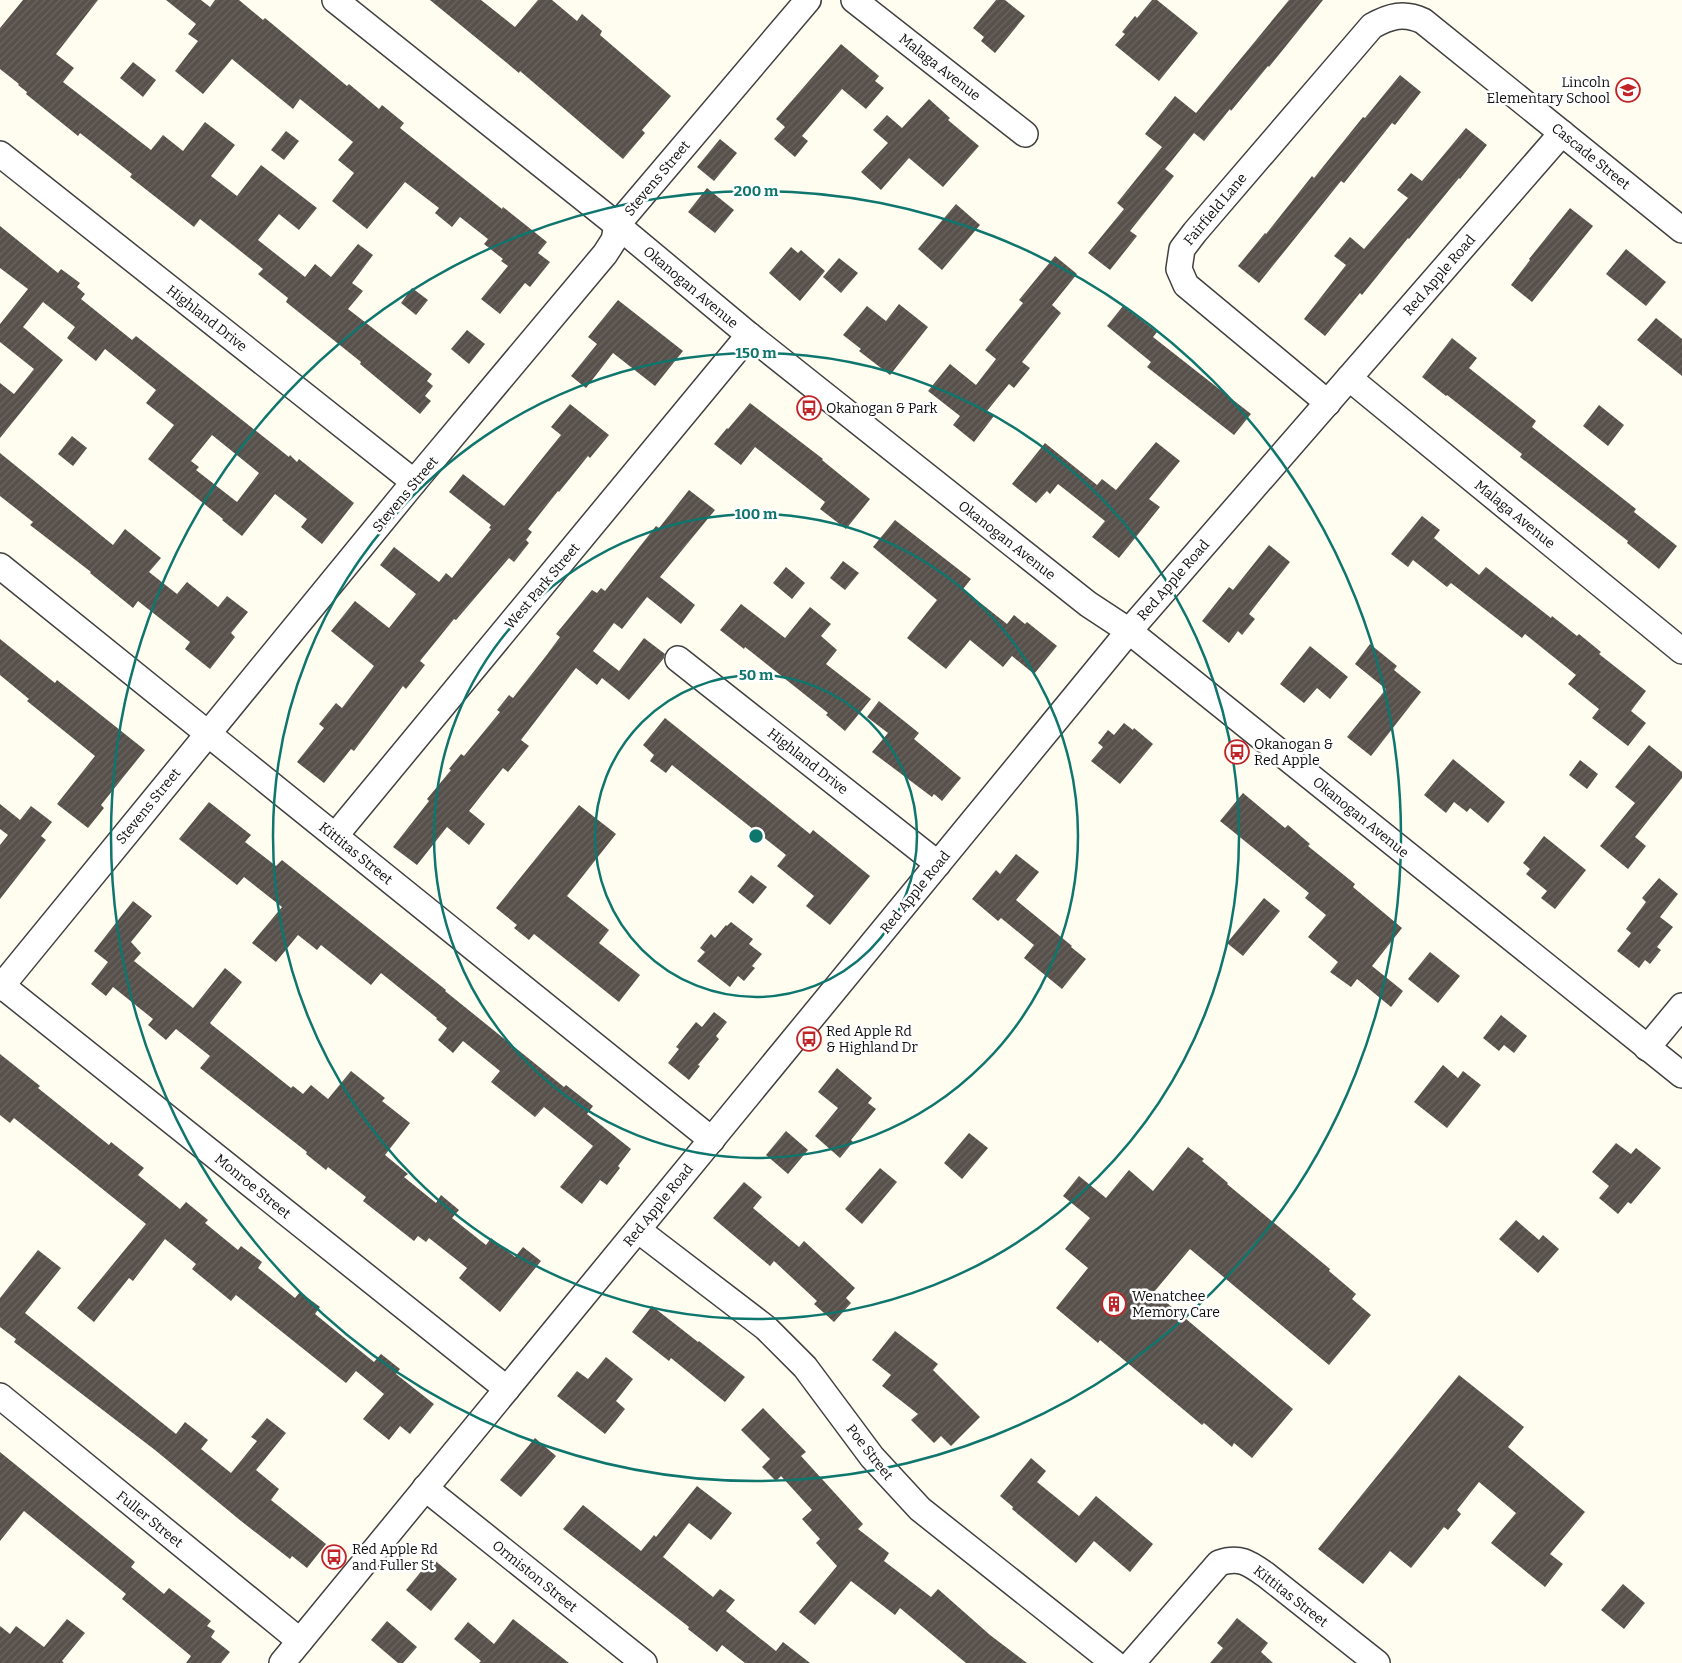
<svg xmlns="http://www.w3.org/2000/svg" width="1682" height="1663" font-family="Bitter,serif">
<style>
.building{fill:url(#building-hatch);fill-rule:evenodd}
.lines{fill:none;stroke-linecap:round;stroke-linejoin:round}
.minor-casing{stroke:#414141;stroke-width:28}
.minor{stroke:#fff;stroke-width:25}
.ring{fill:none;stroke:#0f766e;stroke-width:2.5}
.labels{text-anchor:middle;stroke-width:5;stroke-linejoin:round;paint-order:stroke}
.street-label{font-size:14px;fill:#0e0e0e;stroke:#fff}
.poi-label{font-size:14px;fill:#0e0e0e;stroke:#fff;text-anchor:start}
.centre{fill:#0f766e;stroke:#fff;stroke-width:2.5}
.ring-label{font-size:15px;text-anchor:middle;font-weight:bold;fill:#0f766e;stroke:#fff;stroke-width:5;stroke-linejoin:round;paint-order:stroke}
</style>
<defs>
<pattern id="building-hatch" width="6" height="6" patternUnits="userSpaceOnUse" patternTransform="scale(1.25)"><rect width="6" height="6" fill="#57504b"/><path d="M-1 1l2-2M0 6l6-6M5 7l2-2" fill="none" stroke="#6a6561"/></pattern>
</defs>
<rect width="100%" height="100%" fill="#fffdf0"/>
<!-- building -->
<g class="building">
<polygon points="23,0 98,0 56,54 74,68 63,82 151,150 163,135 183,151 205,122 235,145 211,176 237,196 261,165 317,208 299,230 279,214 258,240 305,277 315,264 331,277 358,244 373,255 352,283 363,291 348,309 432,374 427,381 433,386 425,396 431,401 420,414 360,364 361,362 286,302 288,298 258,274 263,269 200,219 194,227 130,177 132,174 80,133 78,136 26,94 27,92 18,85 19,84 0,69 0,28"/>
<polygon points="166,0 201,0 210,7 215,0 239,0 263,20 265,18 347,86 349,84 379,109 382,105 404,123 400,128 502,209 503,207 547,242 538,253 550,262 530,287 525,283 500,314 481,299 508,266 501,261 503,259 484,244 488,239 460,217 452,227 435,213 439,208 405,182 367,229 332,201 354,173 338,160 353,142 300,99 293,109 232,59 203,94 175,71 198,41 188,34 196,24"/>
<polygon points="430,0 481,0 515,27 538,0 552,0 577,21 582,14 602,31 600,35 671,96 642,130 645,133 623,159 520,71 519,73"/>
<polygon points="996,0 1005,0 1025,16 995,53 981,41 984,37 973,28"/>
<polygon points="1152,0 1157,0 1198,33 1159,81 1115,45 1125,34 1122,32 1135,16 1137,18"/>
<polygon points="1289,0 1323,0 1269,67 1268,66 1231,111 1230,109 1204,141 1194,133 1165,169 1174,176 1130,231 1137,236 1110,270 1088,253 1124,209 1117,203 1162,147 1145,134 1175,96 1196,113"/>
<polygon points="841,44 879,76 875,81 884,88 866,109 842,89 802,136 808,141 795,157 774,139 785,127 776,119"/>
<polygon points="133,62 156,80 143,97 120,78"/>
<polygon points="1400,75 1421,92 1395,125 1392,123 1344,183 1341,181 1259,283 1238,266 1265,233 1266,234 1312,176 1314,178 1363,117 1365,118"/>
<polygon points="929,99 950,118 948,120 979,146 943,187 909,158 881,190 861,172 888,143 873,130 887,115 902,128"/>
<polygon points="1466,128 1487,145 1460,179 1459,178 1418,228 1409,239 1408,238 1362,295 1360,293 1325,336 1304,319 1346,265 1334,256 1350,237 1364,249 1408,198 1397,190 1411,173 1422,181"/>
<polygon points="286,131 299,141 284,160 271,150"/>
<polygon points="720,139 737,153 714,181 697,167"/>
<polygon points="707,188 734,210 715,233 688,212"/>
<polygon points="956,204 980,225 942,270 918,249"/>
<polygon points="1570,208 1593,226 1532,302 1511,285 1530,260 1529,259"/>
<path d="M0 226 58 273 61 269 80 283 77 287 85 294 81 299 132 340 136 336 289 457 290 455 297 462 299 459 354 503 322 544 301 527 307 519 275 494 242 536 222 520 223 519 148 459 174 425 146 403 156 390 105 349 96 361 67 338 75 327 43 302 23 327 63 360 0 438V383L14 394 34 369 0 342V324L28 289 0 268ZM212 435 259 473 237 502 196 470 199 467 191 461Z"/>
<polygon points="791,247 798,253 801,250 825,271 800,301 769,273"/>
<polygon points="1626,249 1666,282 1646,306 1606,274"/>
<polygon points="1055,256 1077,274 1052,305 1061,313 1022,362 1030,368 1014,388 1009,384 987,411 994,416 974,442 953,425 960,416 928,391 950,364 976,385 996,359 985,350 1023,303 1019,300"/>
<polygon points="839,258 858,273 841,293 823,277"/>
<polygon points="412,288 428,300 416,315 401,303"/>
<polygon points="618,300 683,351 655,386 613,353 586,388 571,376 597,344 588,337"/>
<polygon points="899,304 928,327 890,375 859,351 861,349 843,335 867,306 886,321"/>
<polygon points="1123,306 1157,332 1153,337 1251,414 1234,435 1147,367 1151,362 1107,326"/>
<polygon points="1656,318 1682,339 1682,376 1637,340"/>
<polygon points="467,330 485,344 469,364 451,349"/>
<polygon points="1452,338 1477,358 1469,368 1536,421 1532,427 1636,509 1634,512 1677,546 1659,569 1627,543 1628,541 1520,457 1522,454 1447,395 1446,396 1422,377"/>
<polygon points="750,403 823,459 822,460 870,499 846,529 820,509 825,502 755,447 741,465 714,444 727,428 728,429"/>
<polygon points="570,404 609,435 590,458 588,456 559,492 558,491 528,529 532,532 526,540 529,543 514,562 509,558 456,620 454,619 420,661 425,665 406,689 403,686 354,751 351,749 324,783 297,762 324,728 319,724 336,703 342,708 374,666 331,631 355,601 389,628 416,594 380,565 394,547 439,582 446,573 452,578 491,529 489,528 491,525 449,492 463,474 504,506 561,435 551,427"/>
<polygon points="1599,405 1624,425 1608,446 1583,426"/>
<polygon points="72,436 87,448 73,466 58,454"/>
<polygon points="1156,442 1180,461 1149,499 1160,507 1119,558 1092,537 1105,521 1058,484 1050,494 1047,491 1036,503 1012,484 1045,443 1097,485 1102,479 1116,490"/>
<polygon points="0,453 113,545 125,529 161,558 149,572 177,594 187,582 218,607 227,596 248,612 231,633 235,637 210,669 185,649 190,642 138,601 133,608 90,573 91,572 30,525 33,522 0,496"/>
<polygon points="689,490 715,510 660,577 695,605 681,624 647,597 622,629 614,623 593,651 619,671 644,638 665,654 664,658 629,700 602,678 597,685 576,668 521,740 529,746 508,772 503,768 469,811 485,824 469,845 447,827 417,865 393,847 429,801 427,799 451,770 449,769 461,754 464,756 500,712 497,710 509,695 513,698 546,656 560,637 556,634 592,590 597,593 601,588 605,591 656,526 659,528"/>
<polygon points="1422,516 1440,530 1434,538 1479,575 1486,567 1551,618 1552,616 1577,636 1579,634 1601,652 1599,654 1646,691 1631,711 1646,723 1628,746 1592,718 1599,709 1568,684 1576,675 1525,634 1522,638 1451,583 1447,587 1413,560 1408,567 1391,554"/>
<polygon points="895,520 971,579 963,589 1007,624 1014,615 1025,624 1027,622 1057,646 1034,674 1012,656 1003,667 970,640 946,669 907,638 937,600 873,547"/>
<polygon points="1269,545 1290,562 1249,614 1255,619 1242,635 1238,631 1229,643 1202,621 1229,587 1233,590"/>
<polygon points="843,561 859,573 845,590 830,578"/>
<polygon points="786,567 805,583 792,599 773,583"/>
<polygon points="741,604 785,638 810,607 831,624 821,636 837,650 826,664 871,699 845,731 826,715 828,713 745,647 744,649 720,630"/>
<polygon points="0,639 55,683 57,680 145,750 101,805 104,808 88,828 57,804 95,756 27,701 29,699 0,675"/>
<polygon points="1370,644 1397,666 1394,670 1421,692 1371,756 1347,737 1386,689 1355,664"/>
<polygon points="1310,646 1348,677 1330,699 1317,688 1304,703 1280,684"/>
<polygon points="879,701 919,733 914,739 961,778 942,801 934,794 932,797 872,752 888,733 867,717"/>
<polygon points="665,718 810,834 813,830 870,876 830,925 806,906 814,896 777,866 786,855 672,765 666,773 650,761 654,755 643,745"/>
<polygon points="1124,723 1133,730 1134,728 1153,744 1120,784 1091,761 1103,747 1098,743 1108,730 1114,735"/>
<polygon points="1649,745 1682,772 1682,778 1635,837 1646,846 1628,869 1600,846 1635,803 1615,787"/>
<polygon points="1453,759 1505,802 1488,823 1470,808 1467,812 1454,802 1446,813 1424,795"/>
<polygon points="1580,760 1598,774 1587,789 1569,775"/>
<polygon points="1243,793 1285,828 1288,825 1310,844 1308,846 1355,884 1353,887 1402,928 1372,966 1403,991 1391,1007 1357,979 1351,987 1330,972 1338,962 1308,937 1326,915 1305,898 1309,893 1220,821"/>
<polygon points="209,802 251,835 245,842 276,866 282,860 446,990 445,991 564,1087 566,1085 593,1106 587,1114 631,1149 618,1166 620,1168 607,1185 600,1180 582,1204 560,1187 593,1146 544,1107 535,1117 491,1082 500,1071 463,1041 453,1053 438,1040 447,1028 436,1019 437,1018 381,973 371,985 321,945 317,950 298,935 276,962 252,943 282,907 244,877 237,885 179,839"/>
<polygon points="0,804 20,820 31,806 52,822 41,836 46,840 0,899 0,845 8,835 0,829"/>
<polygon points="579,805 616,834 567,896 609,930 599,943 640,975 619,1002 534,934 529,940 514,928 517,925 496,908"/>
<polygon points="1544,836 1586,870 1555,909 1541,898 1547,891 1526,874 1530,869 1523,863"/>
<polygon points="1016,854 1039,872 1016,900 1072,946 1071,947 1086,959 1062,989 1024,958 1034,945 1001,918 998,921 972,899 996,870 1000,874"/>
<polygon points="751,875 767,887 753,904 738,892"/>
<polygon points="1659,878 1678,894 1660,917 1673,927 1657,947 1661,950 1650,964 1645,960 1639,968 1617,951 1631,933 1626,929 1646,902 1642,898"/>
<polygon points="1264,898 1280,911 1243,956 1227,943"/>
<polygon points="133,901 152,916 131,942 141,953 134,961 193,1008 225,968 242,982 210,1023 212,1025 291,1088 293,1086 303,1094 311,1085 328,1099 351,1071 385,1098 382,1101 410,1123 385,1155 408,1174 404,1177 436,1203 441,1195 459,1210 452,1218 486,1245 491,1238 515,1257 523,1247 541,1261 500,1312 459,1278 467,1268 429,1238 426,1242 418,1236 414,1241 363,1201 366,1197 328,1167 326,1170 306,1154 307,1152 200,1068 210,1056 176,1029 166,1040 148,1025 153,1019 113,987 106,996 91,984 108,962 94,951"/>
<polygon points="731,922 753,939 749,944 762,954 752,966 755,968 744,981 738,976 730,987 697,961 705,952 700,948 711,934 715,938 726,925 727,926"/>
<polygon points="1430,952 1460,976 1438,1003 1408,979"/>
<polygon points="714,1012 727,1022 716,1036 719,1039 698,1065 700,1066 689,1080 668,1063 679,1049 676,1047 696,1022 702,1027"/>
<polygon points="1501,1015 1527,1036 1514,1053 1504,1045 1499,1051 1483,1038"/>
<polygon points="0,1054 40,1086 38,1088 109,1145 111,1142 144,1168 138,1175 180,1209 186,1202 208,1220 205,1223 238,1250 241,1246 262,1262 258,1268 295,1298 300,1292 320,1307 315,1314 374,1362 381,1354 400,1369 396,1374 434,1404 410,1434 400,1426 389,1440 363,1419 384,1394 356,1371 346,1383 236,1295 231,1301 192,1269 196,1264 165,1239 133,1281 129,1278 94,1322 77,1308 146,1224 14,1118 10,1123 0,1115"/>
<polygon points="1443,1065 1458,1078 1463,1071 1481,1085 1447,1128 1414,1102"/>
<polygon points="837,1068 872,1098 868,1103 876,1109 851,1140 853,1142 840,1158 815,1136 838,1108 818,1092"/>
<polygon points="786,1131 808,1150 788,1174 766,1155"/>
<polygon points="969,1133 988,1148 962,1179 944,1163"/>
<polygon points="1616,1143 1631,1154 1636,1148 1661,1168 1631,1204 1628,1202 1618,1214 1599,1198 1609,1186 1592,1172"/>
<polygon points="1188,1147 1204,1159 1202,1161 1228,1183 1227,1184 1330,1269 1329,1271 1356,1294 1352,1299 1371,1315 1329,1365 1190,1249 1154,1292 1293,1409 1252,1458 1234,1443 1232,1447 1204,1423 1202,1425 1100,1340 1098,1343 1056,1308 1088,1268 1065,1249 1090,1218 1063,1196 1079,1176 1106,1198 1129,1170 1153,1191"/>
<polygon points="880,1168 897,1182 862,1224 845,1209"/>
<polygon points="744,1182 762,1197 753,1208 799,1247 804,1241 855,1288 846,1298 851,1303 834,1322 814,1304 817,1301 774,1261 770,1266 713,1218"/>
<polygon points="1516,1220 1539,1240 1543,1235 1559,1249 1538,1273 1499,1239"/>
<polygon points="38,1250 61,1268 25,1313 176,1434 185,1422 208,1440 201,1449 231,1473 257,1441 251,1437 267,1418 286,1433 256,1470 279,1489 271,1500 326,1544 307,1568 292,1556 290,1559 241,1521 155,1450 14,1342 16,1339 0,1327 0,1298"/>
<polygon points="652,1306 698,1342 699,1341 745,1377 725,1402 671,1358 669,1361 632,1332"/>
<polygon points="895,1331 938,1364 933,1370 980,1417 951,1446 941,1436 934,1443 911,1420 918,1414 882,1386 891,1375 872,1360"/>
<polygon points="606,1357 633,1379 616,1401 625,1409 605,1434 557,1396 577,1371 588,1379"/>
<polygon points="1459,1375 1524,1427 1508,1447 1585,1512 1550,1554 1563,1564 1545,1587 1491,1543 1516,1513 1479,1482 1457,1510 1461,1514 1448,1530 1444,1527 1411,1568 1390,1551 1363,1584 1318,1549"/>
<polygon points="763,1408 806,1452 801,1456 863,1524 858,1529 889,1553 884,1561 931,1597 938,1589 990,1635 1027,1663 966,1663 900,1608 895,1615 851,1581 815,1625 799,1612 837,1566 816,1543 820,1539 802,1519 812,1510 781,1476 776,1481 762,1467 770,1459 741,1430"/>
<polygon points="535,1438 556,1456 521,1497 500,1480"/>
<polygon points="0,1452 135,1562 131,1567 164,1594 169,1588 211,1621 207,1626 215,1631 211,1637 230,1652 221,1663 186,1663 191,1656 122,1599 126,1594 24,1511 0,1541"/>
<polygon points="1031,1458 1046,1471 1037,1482 1079,1516 1096,1496 1153,1544 1130,1572 1094,1541 1076,1563 1012,1509 1013,1507 1000,1496"/>
<polygon points="697,1486 732,1513 711,1540 689,1523 663,1557 713,1597 720,1589 735,1600 726,1611 776,1651 783,1642 810,1663 745,1663 722,1645 717,1652 688,1629 689,1627 563,1529 583,1505 641,1551 654,1535 656,1537"/>
<polygon points="432,1558 457,1579 431,1611 406,1590"/>
<polygon points="1623,1584 1645,1603 1624,1629 1601,1610"/>
<polygon points="1237,1618 1268,1643 1261,1652 1273,1663 1210,1663 1223,1648 1217,1643"/>
<polygon points="67,1619 85,1633 62,1661 64,1663 0,1663 0,1626 10,1634 16,1626 44,1647"/>
<polygon points="513,1619 569,1663 479,1663 481,1661 454,1639 468,1622 494,1644"/>
<polygon points="387,1621 417,1647 403,1663 398,1663 371,1640"/>
</g>
<g class="lines">
<!-- minor casing -->
<g class="minor-casing">
<g id="minor">
<polyline points="335,0 617,225 749,335 1088,604 1129,631 1682,1075"/>
<polyline points="854,0 1025,134"/>
<polyline points="0,154 414,482"/>
<polyline points="1349,378 1682,651"/>
<path d="M1328 403 1186 285 1179 269 1182 249 1195 232 1372 26C1390 16 1404 12 1423 21L1682 230"/>
<polyline points="0,566 712,1140"/>
<polyline points="678,659 938,864"/>
<polyline points="335,836 749,335"/>
<polyline points="0,984 507,1389"/>
<polyline points="0,988 414,482 605,254 614,240 617,225 808,0"/>
<polyline points="1647,1048 1682,1006"/>
<polyline points="638,1230 766,1328 805,1367 872,1457 920,1509 1114,1663"/>
<polyline points="0,1396 300,1641"/>
<polyline points="425,1488 644,1663"/>
<polyline points="282,1663 1129,631 1562,133"/>
<path d="M1132 1663 1219 1563C1240 1556 1249 1563 1266 1575L1377 1663"/>
</g>
</g>
<!-- minor -->
<use href="#minor" class="minor"/>
</g>
<!-- distance rings -->
<g class="ring">
<circle cx="756" cy="836" r="161"/>
<circle cx="756" cy="836" r="322"/>
<circle cx="756" cy="836" r="483"/>
<circle cx="756" cy="836" r="645"/>
</g>
<!-- icons -->
<defs>
<g id="school-ring" transform="scale(1.25)"><circle r="9.5" fill="#fff" stroke="#c02427" stroke-width="1.5"/><path d="M0-5L7-2L0 1L-7-2ZM-4 1L0 2.5L4 1V4Q0 6-4 4Z" fill="#c02427"/></g>
<g id="bus-ring" transform="scale(1.25)"><circle r="9.5" fill="#fff" stroke="#c02427" stroke-width="1.5"/><path d="M-5-6H5V4H4V6H2V4H-2V6H-4V4H-5ZM-3.5-4V0h7V-4ZM-3.5 1.2v1.5H-2V1.2ZM2 1.2v1.5H3.5V1.2Z" fill="#c02427"/></g>
<g id="building-ring" transform="scale(1.25)"><circle r="9.5" fill="#fff" stroke="#c02427" stroke-width="1.5"/><path d="M-4-6H4V6H1V3H-1V6H-4ZM-2.5-4.3h1.7v1.8h-1.7ZM.8-4.3h1.7v1.8H.8ZM-2.5-1h1.7V.8h-1.7ZM.8-1h1.7V.8H.8Z" fill="#c02427"/></g>
</defs>
<g fill-rule="evenodd">
<use href="#school-ring" x="1628" y="90"/>
<use href="#bus-ring" x="809" y="408"/>
<use href="#bus-ring" x="1237" y="752"/>
<use href="#bus-ring" x="809" y="1039"/>
<use href="#building-ring" x="1114" y="1304"/>
<use href="#bus-ring" x="334" y="1557"/>
</g>
<g class="labels">
<!-- street labels -->
<g class="street-label">
<text transform="translate(940 67) rotate(38)" y="5">Malaga Avenue</text>
<text transform="translate(1591 156) rotate(39)" y="5">Cascade Street</text>
<text transform="translate(657 178) rotate(-50)" y="5">Stevens Street</text>
<text transform="translate(1215 209) rotate(-50)" y="5">Fairfield Lane</text>
<text transform="translate(1439 275) rotate(-49)" y="5">Red Apple Road</text>
<text transform="translate(691 287) rotate(40)" y="5">Okanogan Avenue</text>
<text transform="translate(207 318) rotate(38)" y="5">Highland Drive</text>
<text transform="translate(405 494) rotate(-50)" y="5">Stevens Street</text>
<text transform="translate(1515 514) rotate(39)" y="5">Malaga Avenue</text>
<text transform="translate(1007 540) rotate(38)" y="5">Okanogan Avenue</text>
<text transform="translate(1173 580) rotate(-49)" y="5">Red Apple Road</text>
<text transform="translate(542 586) rotate(-50)" y="5">West Park Street</text>
<text transform="translate(808 761) rotate(38)" y="5">Highland Drive</text>
<text transform="translate(148 806) rotate(-51)" y="5">Stevens Street</text>
<text transform="translate(1361 817) rotate(39)" y="5">Okanogan Avenue</text>
<text transform="translate(356 853) rotate(39)" y="5">Kittitas Street</text>
<text transform="translate(915 892) rotate(-51)" y="5">Red Apple Road</text>
<text transform="translate(253 1186) rotate(39)" y="5">Monroe Street</text>
<text transform="translate(658 1205) rotate(-51)" y="5">Red Apple Road</text>
<text transform="translate(870 1452) rotate(52)" y="5">Poe Street</text>
<text transform="translate(150 1519) rotate(39)" y="5">Fuller Street</text>
<text transform="translate(535 1576) rotate(39)" y="5">Ormiston Street</text>
<text transform="translate(1291 1596) rotate(38)" y="5">Kittitas Street</text>
</g>
<!-- poi labels -->
<g class="poi-label">
<text x="1610" y="87" text-anchor="end">Lincoln<tspan x="1610" dy="16">Elementary School</tspan></text>
<text x="826" y="413">Okanogan &amp; Park</text>
<text x="1254" y="749">Okanogan &amp;<tspan x="1254" dy="16">Red Apple</tspan></text>
<text x="826" y="1036">Red Apple Rd<tspan x="826" dy="16">&amp; Highland Dr</tspan></text>
<text x="1132" y="1301">Wenatchee<tspan x="1132" dy="16">Memory Care</tspan></text>
<text x="352" y="1554">Red Apple Rd<tspan x="352" dy="16">and Fuller St</tspan></text>
</g>
</g>
<circle cx="756" cy="836" r="8" class="centre"/>
<g class="ring-label">
<text x="756" y="196">200 m</text>
<text x="756" y="358">150 m</text>
<text x="756" y="519">100 m</text>
<text x="756" y="680">50 m</text>
</g>
</svg>
